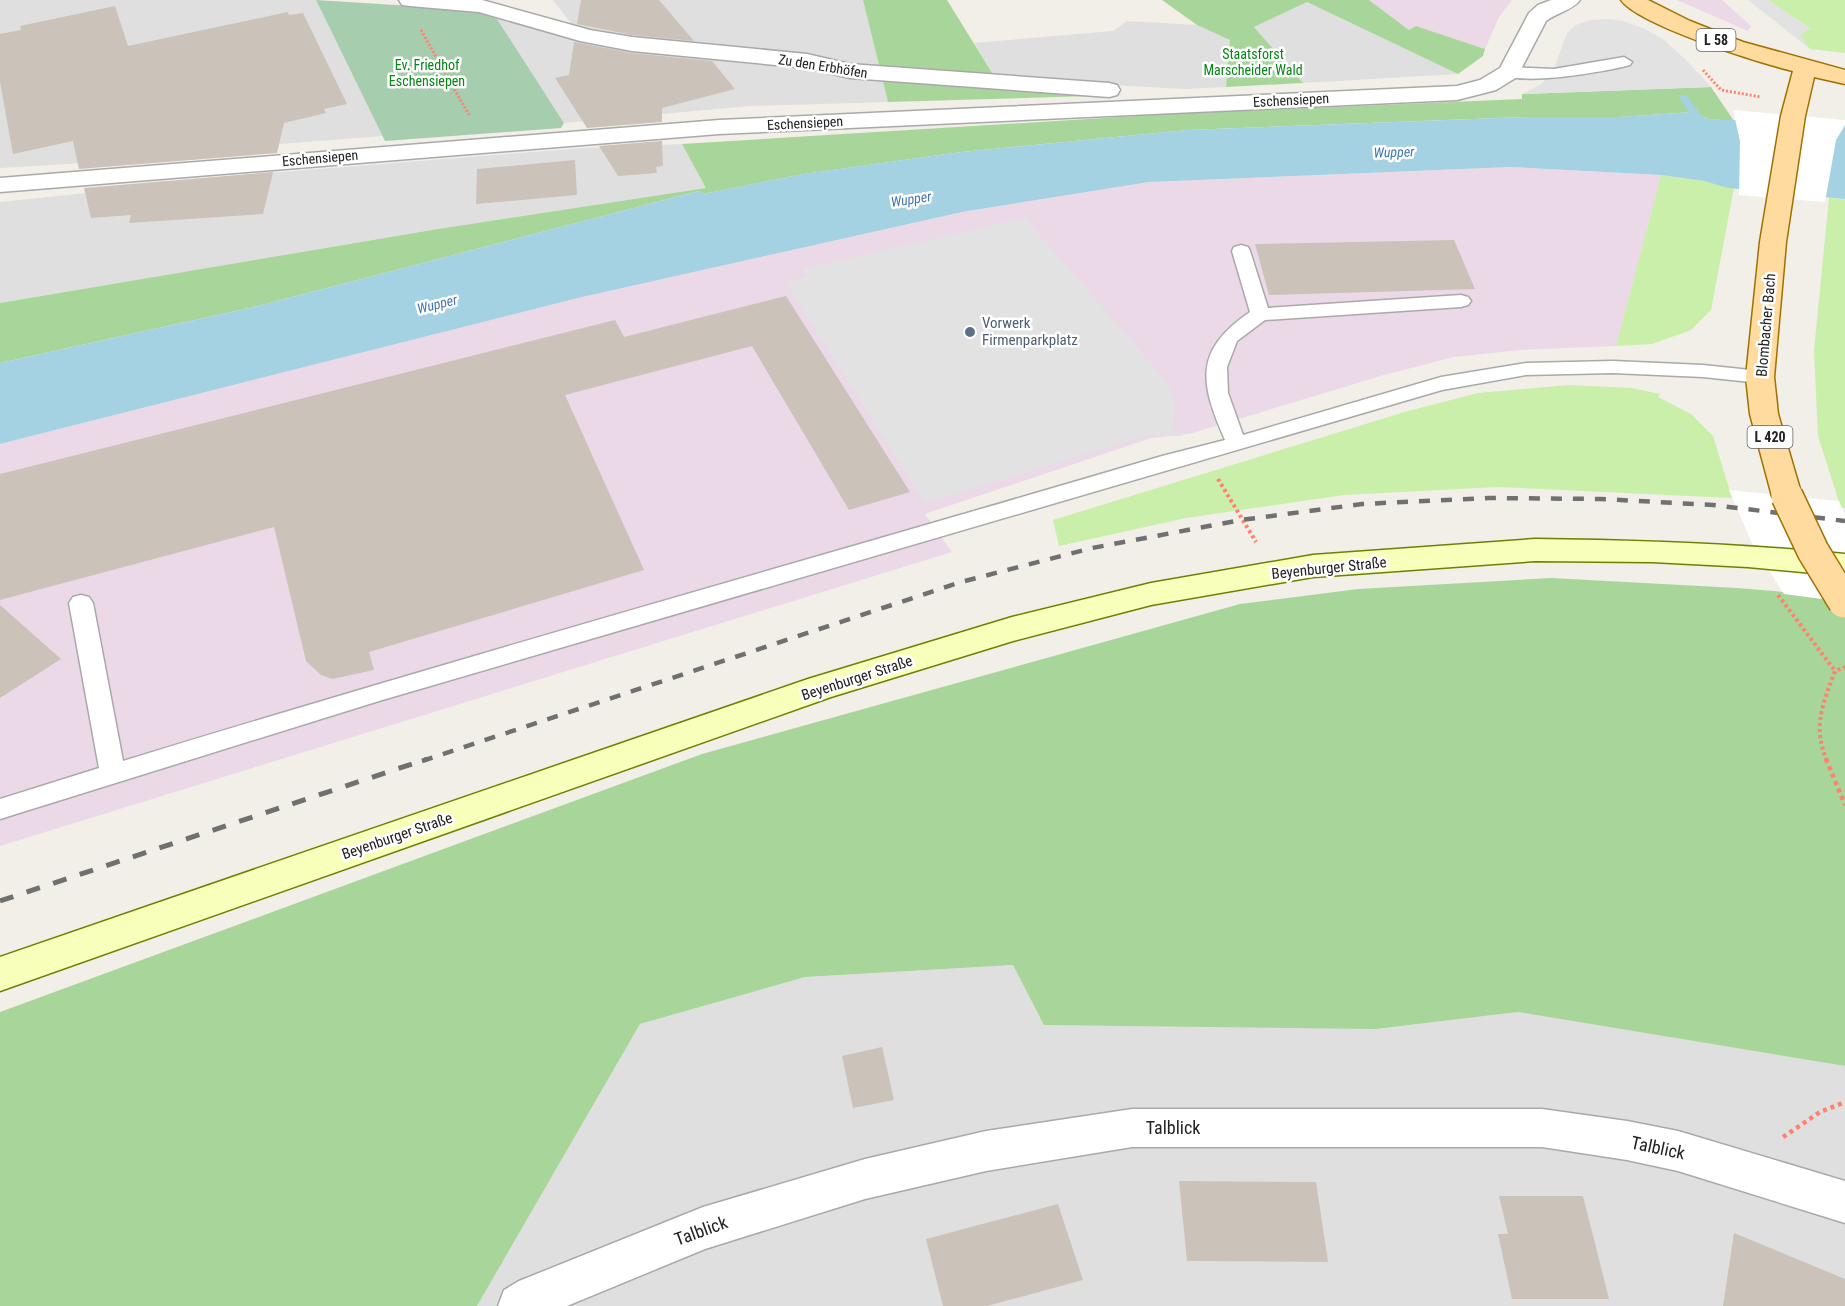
<svg xmlns="http://www.w3.org/2000/svg" width="1845" height="1306" font-family="'Roboto Condensed',sans-serif">
<style>
.residential{fill:#e0dfdf}
.industrial{fill:#ecd9e8}
.grass{fill:#c9efab}
.forest{fill:#a8d599}
.cemetery{fill:#a7cdaf}
.parking{fill:#e2e2e2}
.water{fill:#a5d2e3}
.pier{fill:#fff}
.lines{fill:none;stroke-linecap:round;stroke-linejoin:round}
.stream{fill:#a5d2e3;fill-rule:evenodd}
.building{fill:#cbc2ba}
.service-casing{stroke:#a9a9a9;stroke-width:3}
.minor-casing{stroke:#a9a9a9;stroke-width:3}
.secondary-casing{stroke:#6d8100;stroke-width:3}
.primary-casing{stroke:#9f7200;stroke-width:3}
.path-far2{stroke:#ff826c;stroke-width:3;stroke-dasharray:2 2;stroke-linecap:butt}
.path-far1{stroke:#ff826c;stroke-width:4;stroke-dasharray:3 3;stroke-linecap:butt}
.path{stroke:#ff826c;stroke-width:4.5;stroke-dasharray:4 4;stroke-linecap:butt}
.service{fill:#fff;fill-rule:evenodd}
.minor{fill:#fff;fill-rule:evenodd}
.secondary{fill:#f8ffba;fill-rule:evenodd}
.primary{fill:#ffdba0;fill-rule:evenodd}
.rail-far1{stroke:#707070;stroke-width:4.5;stroke-dasharray:11 11;stroke-linecap:butt}
.rail{stroke:#707070;stroke-width:5;stroke-dasharray:14 14;stroke-linecap:butt}
.primary-bridge-casing{stroke:#9f7200;stroke-width:34;stroke-linecap:butt}
.primary-bridge{stroke:#ffdba0;stroke-width:31}
.service-dot{fill:#5c6f8a;stroke:#fff;stroke-width:2}
.labels{text-anchor:middle;stroke-width:5;stroke-linejoin:round;paint-order:stroke}
.shield{fill:#fff;stroke:#646464;stroke-width:1.5}
.shield-label{font-size:14px;font-weight:bold;fill:#222}
.far-park-label{font-size:14px;fill:#048715;stroke:#fff}
.far-street-label{font-size:14px;fill:#222;stroke:#fff}
.far-water-label{font-size:14px;font-style:italic;fill:#4175b2;stroke:#fff}
.service-label{font-size:15px;fill:#4e5e75;stroke:#fff;text-anchor:start}
.street-label{font-size:15px;fill:#222;stroke:#fff}
.near-street-label{font-size:18px;fill:#222;stroke:#fff}
</style>
<rect width="100%" height="100%" fill="#f2efe8"/>
<!-- residential -->
<g class="residential">
<polygon points="0,0 316,0 383,136 241,147 103,162 0,168"/>
<polygon points="553,0 863,0 888,102 750,106 564,123 495,16 583,39"/>
<polygon points="1307,2 1458,74 1303,83 1254,27"/>
<polygon points="1127,21 1197,25 1231,40 1226,87 1185,89 996,79 974,43 1113,31"/>
<polygon points="682,144 707,188 438,229 0,303 0,202 193,182 194,179 583,148"/>
<polygon points="1013,965 1376,1029 1518,1012 1845,1066 1845,1306 477,1306 640,1024 805,977"/>
</g>
<!-- industrial -->
<g class="industrial">
<polygon points="1369,0 1512,0 1499,17 1485,49 1416,26 1409,30"/>
<polygon points="1677,0 1722,0 1751,26 1748,31"/>
<polygon points="1511,167 1661,175 1616,346 1521,350 1454,357 1384,375 1189,434 1151,438 925,514 952,552 0,846 0,444 578,298 962,212 1149,182"/>
</g>
<!-- grass -->
<g class="grass">
<polygon points="1768,0 1845,0 1845,53 1810,49 1799,34 1811,29"/>
<polygon points="1661,175 1704,181 1734,188 1711,310 1691,330 1652,344 1616,346"/>
<polygon points="1829,198 1845,199 1845,508 1841,508 1818,436 1814,350"/>
<polygon points="1569,385 1632,388 1660,394 1658,397 1691,414 1713,436 1732,498 1498,487 1344,495 1186,518 1059,546 1053,520 1408,411 1478,393"/>
</g>
<!-- forest -->
<g class="forest">
<polygon points="863,0 947,0 1002,89 1123,95 888,102"/>
<polygon points="1162,0 1369,0 1409,30 1416,26 1485,49 1483,56 1458,74 1307,2 1254,27 1303,83 1226,87 1230,40 1197,25"/>
<polygon points="1711,87 1734,121 1708,119 1693,112 1619,117 1524,117 1187,130 961,152 804,174 703,194 699,191 258,306 0,363 0,303 438,229 706,188 682,144 1168,114 1522,99 1522,94"/>
<polygon points="1551,578 1737,588 1845,597 1845,1066 1518,1012 1376,1029 1044,1025 1013,965 805,977 640,1024 477,1306 0,1306 0,1012 702,754 1240,604 1358,589"/>
</g>
<!-- cemetery -->
<polygon class="cemetery" points="316,0 475,10 497,19 564,123 561,128 385,141"/>
<!-- parking -->
<g class="parking">
<polygon points="1748,0 1768,0 1811,29 1800,34 1810,49"/>
<polygon points="1608,19 1623,21 1643,28 1663,39 1686,60 1711,87 1522,94 1540,85 1552,74 1567,33 1576,25 1590,20"/>
<polygon points="1025,218 1167,382 1175,400 1173,429 1183,436 1149,435 925,503 785,282 808,277 803,269"/>
</g>
<!-- water -->
<polygon class="water" points="1693,112 1708,119 1845,124 1845,199 1728,188 1704,181 1661,175 1511,167 1149,182 962,212 578,298 0,444 0,363 258,306 699,191 703,194 803,174 961,152 1187,130 1524,117 1619,117"/>
<!-- pier -->
<g class="pier">
<polygon points="1733,110 1845,120 1845,125 1836,140 1825,202 1739,195 1740,141"/>
<polygon points="1729,490 1839,501 1845,515 1845,602 1784,594 1752,543"/>
</g>
<g class="lines">
<!-- stream -->
<polygon class="stream" points="1681,95 1687,95 1707,125 1705,127 1699,127 1679,97"/>
</g>
<!-- building -->
<g class="building">
<polygon points="581,0 659,0 694,41 632,35 577,24"/>
<polygon points="115,6 128,46 288,12 289,15 303,13 347,104 324,109 326,113 284,123 277,153 79,169 73,141 13,154 0,82 0,34 21,30 20,26"/>
<polygon points="574,42 632,53 712,61 735,89 662,108 662,122 587,128 555,78 569,75"/>
<polygon points="662,141 663,166 656,167 657,173 618,176 599,146"/>
<polygon points="575,160 577,195 476,204 477,169"/>
<polygon points="273,172 263,214 129,223 131,215 91,218 84,188"/>
<polygon points="1454,240 1475,289 1269,295 1255,244"/>
<polygon points="786,296 910,492 849,510 752,346 565,395 644,570 369,652 374,670 332,679 321,675 306,661 274,527 0,600 0,474 615,320 624,337"/>
<polygon points="0,605 61,659 0,698"/>
<polygon points="882,1047 894,1100 853,1108 842,1056"/>
<polygon points="1179,1181 1316,1182 1328,1262 1187,1261"/>
<polygon points="1499,1196 1583,1196 1609,1299 1512,1299 1498,1234 1508,1234"/>
<polygon points="1058,1204 1083,1280 987,1306 943,1306 926,1239"/>
<polygon points="1734,1233 1845,1279 1845,1306 1723,1306"/>
</g>
<g class="lines">
<!-- service casing -->
<g class="service-casing">
<g id="service">
<path d="M1624 57 1632 62 1630 65C1609 71 1514 88 1501 72L1509 67 1554 69Z"/>
<path d="M1241 245 1248 247 1250 251 1268 308 1461 295 1468 297 1471 301 1468 305 1461 307 1265 320 1237 341 1227 367 1228 393 1243 435 1441 377 1526 363 1613 361 1703 365 1760 371 1767 372 1770 377 1767 382 1760 383 1703 377 1613 373 1526 375 1442 390 379 701 0 819V799L99 768 69 603 73 597 81 595 89 597 93 603 123 761C468 655 816 558 1162 456L1225 440C1200 383 1193 351 1250 312L1232 251 1234 247Z"/>
</g>
</g>
<!-- minor casing -->
<g class="minor-casing">
<g id="minor">
<polygon points="399,0 482,0 590,30 632,37 807,54 850,64 1109,83 1117,85 1120,90 1117,95 1109,97 850,78 807,68 632,51 580,41 479,12 410,6 402,5"/>
<path d="M1551 0H1580C1573 10 1556 13 1546 21L1517 77 1496 90 1457 100 719 134 0 192V178L719 120 1457 86 1480 80 1500 68 1529 13 1538 5Z"/>
<polygon points="1132,1109 1542,1109 1627,1121 1678,1131 1845,1181 1845,1223 1678,1171 1627,1160 1542,1147 1132,1147 986,1171 865,1199 705,1249 567,1306 498,1306 504,1290 519,1281 703,1207 865,1159 986,1131"/>
</g>
</g>
<!-- secondary casing -->
<g class="secondary-casing">
<path id="secondary" d="M1535 539C1639 540 1741 544 1845 554V576L1748 567 1652 562 1535 561 1313 577 1151 605 1013 641 831 697 0 991V957L808 679 1012 617 1151 583 1313 555Z"/>
</g>
<!-- primary casing -->
<g class="primary-casing">
<path id="primary" d="M1621 0H1648L1690 21 1743 42 1845 70V84L1814 77 1805 116 1786 242 1774 377 1778 414 1802 496 1798 503 1787 506 1776 503 1772 496 1750 414 1746 377 1760 242 1781 116 1793 71C1760 63 1638 25 1621 0Z"/>
</g>
<!-- path-far2 -->
<g class="path-far2">
<polyline points="421,30 469,115"/>
<polyline points="1703,70 1721,90 1761,97"/>
</g>
<!-- path-far1 -->
<g class="path-far1">
<polyline points="1218,479 1256,542"/>
<polyline points="1778,595 1835,671"/>
<path d="M1827 761C1812 726 1823 704 1835 671L1845 667"/>
</g>
<!-- path -->
<g class="path">
<polyline points="1826,759 1845,805"/>
<polyline points="1783,1137 1820,1112 1845,1102"/>
</g>
<!-- service -->
<use href="#service" class="service"/>
<!-- minor -->
<use href="#minor" class="minor"/>
<!-- secondary -->
<use href="#secondary" class="secondary"/>
<!-- primary -->
<use href="#primary" class="primary"/>
<!-- rail-far1 -->
<polyline class="rail-far1" points="422,761 961,582 1092,548 1241,520 1362,504 1489,498 1601,499 1713,505 1845,521"/>
<!-- rail -->
<polyline class="rail" points="0,901 427,759"/>
<!-- primary-bridge casing -->
<g class="primary-bridge-casing">
<polyline id="primary-bridge" points="1787,496 1813,551 1844,602"/>
</g>
<!-- primary-bridge -->
<use href="#primary-bridge" class="primary-bridge"/>
</g>
<!-- markers -->
<circle class="service-dot" cx="970" cy="332" r="6"/>
<g class="labels">
<!-- shield labels -->
<g class="shield">
<rect x="1696.5" y="29" width="39" height="22" rx="4.5"/>
<rect x="1747.5" y="426" width="45" height="22" rx="4.5"/>
</g>
<g class="shield-label">
<text x="1716" y="45">L 58</text>
<text x="1770" y="442">L 420</text>
</g>
<!-- far-park labels -->
<g class="far-park-label">
<text x="1253" y="59">Staatsforst<tspan x="1253" dy="16">Marscheider Wald</tspan></text>
<text x="427" y="70">Ev. Friedhof<tspan x="427" dy="16">Eschensiepen</tspan></text>
</g>
<!-- far-street labels -->
<g class="far-street-label">
<text transform="translate(823 66) rotate(9)" y="5">Zu den Erbhöfen</text>
<text transform="translate(1291 100) rotate(-3)" y="5">Eschensiepen</text>
<text transform="translate(805 123) rotate(-3)" y="5">Eschensiepen</text>
<text transform="translate(320 158) rotate(-5)" y="5">Eschensiepen</text>
</g>
<!-- far-water labels -->
<g class="far-water-label">
<text transform="translate(1394 152) rotate(-2)" y="5">Wupper</text>
<text transform="translate(911 199) rotate(-9)" y="5">Wupper</text>
<text transform="translate(437 304) rotate(-14)" y="5">Wupper</text>
</g>
<!-- service labels -->
<g class="service-label">
<text x="982" y="328">Vorwerk<tspan x="982" dy="17">Firmenparkplatz</tspan></text>
</g>
<!-- street labels -->
<g class="street-label">
<text transform="translate(1766 325) rotate(-85)" y="5">Blombacher Bach</text>
<text transform="translate(1329 568) rotate(-6)" y="5">Beyenburger Straße</text>
<text transform="translate(857 678) rotate(-18)" y="5">Beyenburger Straße</text>
<text transform="translate(397 836) rotate(-19)" y="5">Beyenburger Straße</text>
</g>
<!-- near-street labels -->
<g class="near-street-label">
<text x="1173" y="1134">Talblick</text>
<text transform="translate(1658 1148) rotate(12)" y="6">Talblick</text>
<text transform="translate(701 1231) rotate(-20)" y="6">Talblick</text>
</g>
</g>
</svg>
